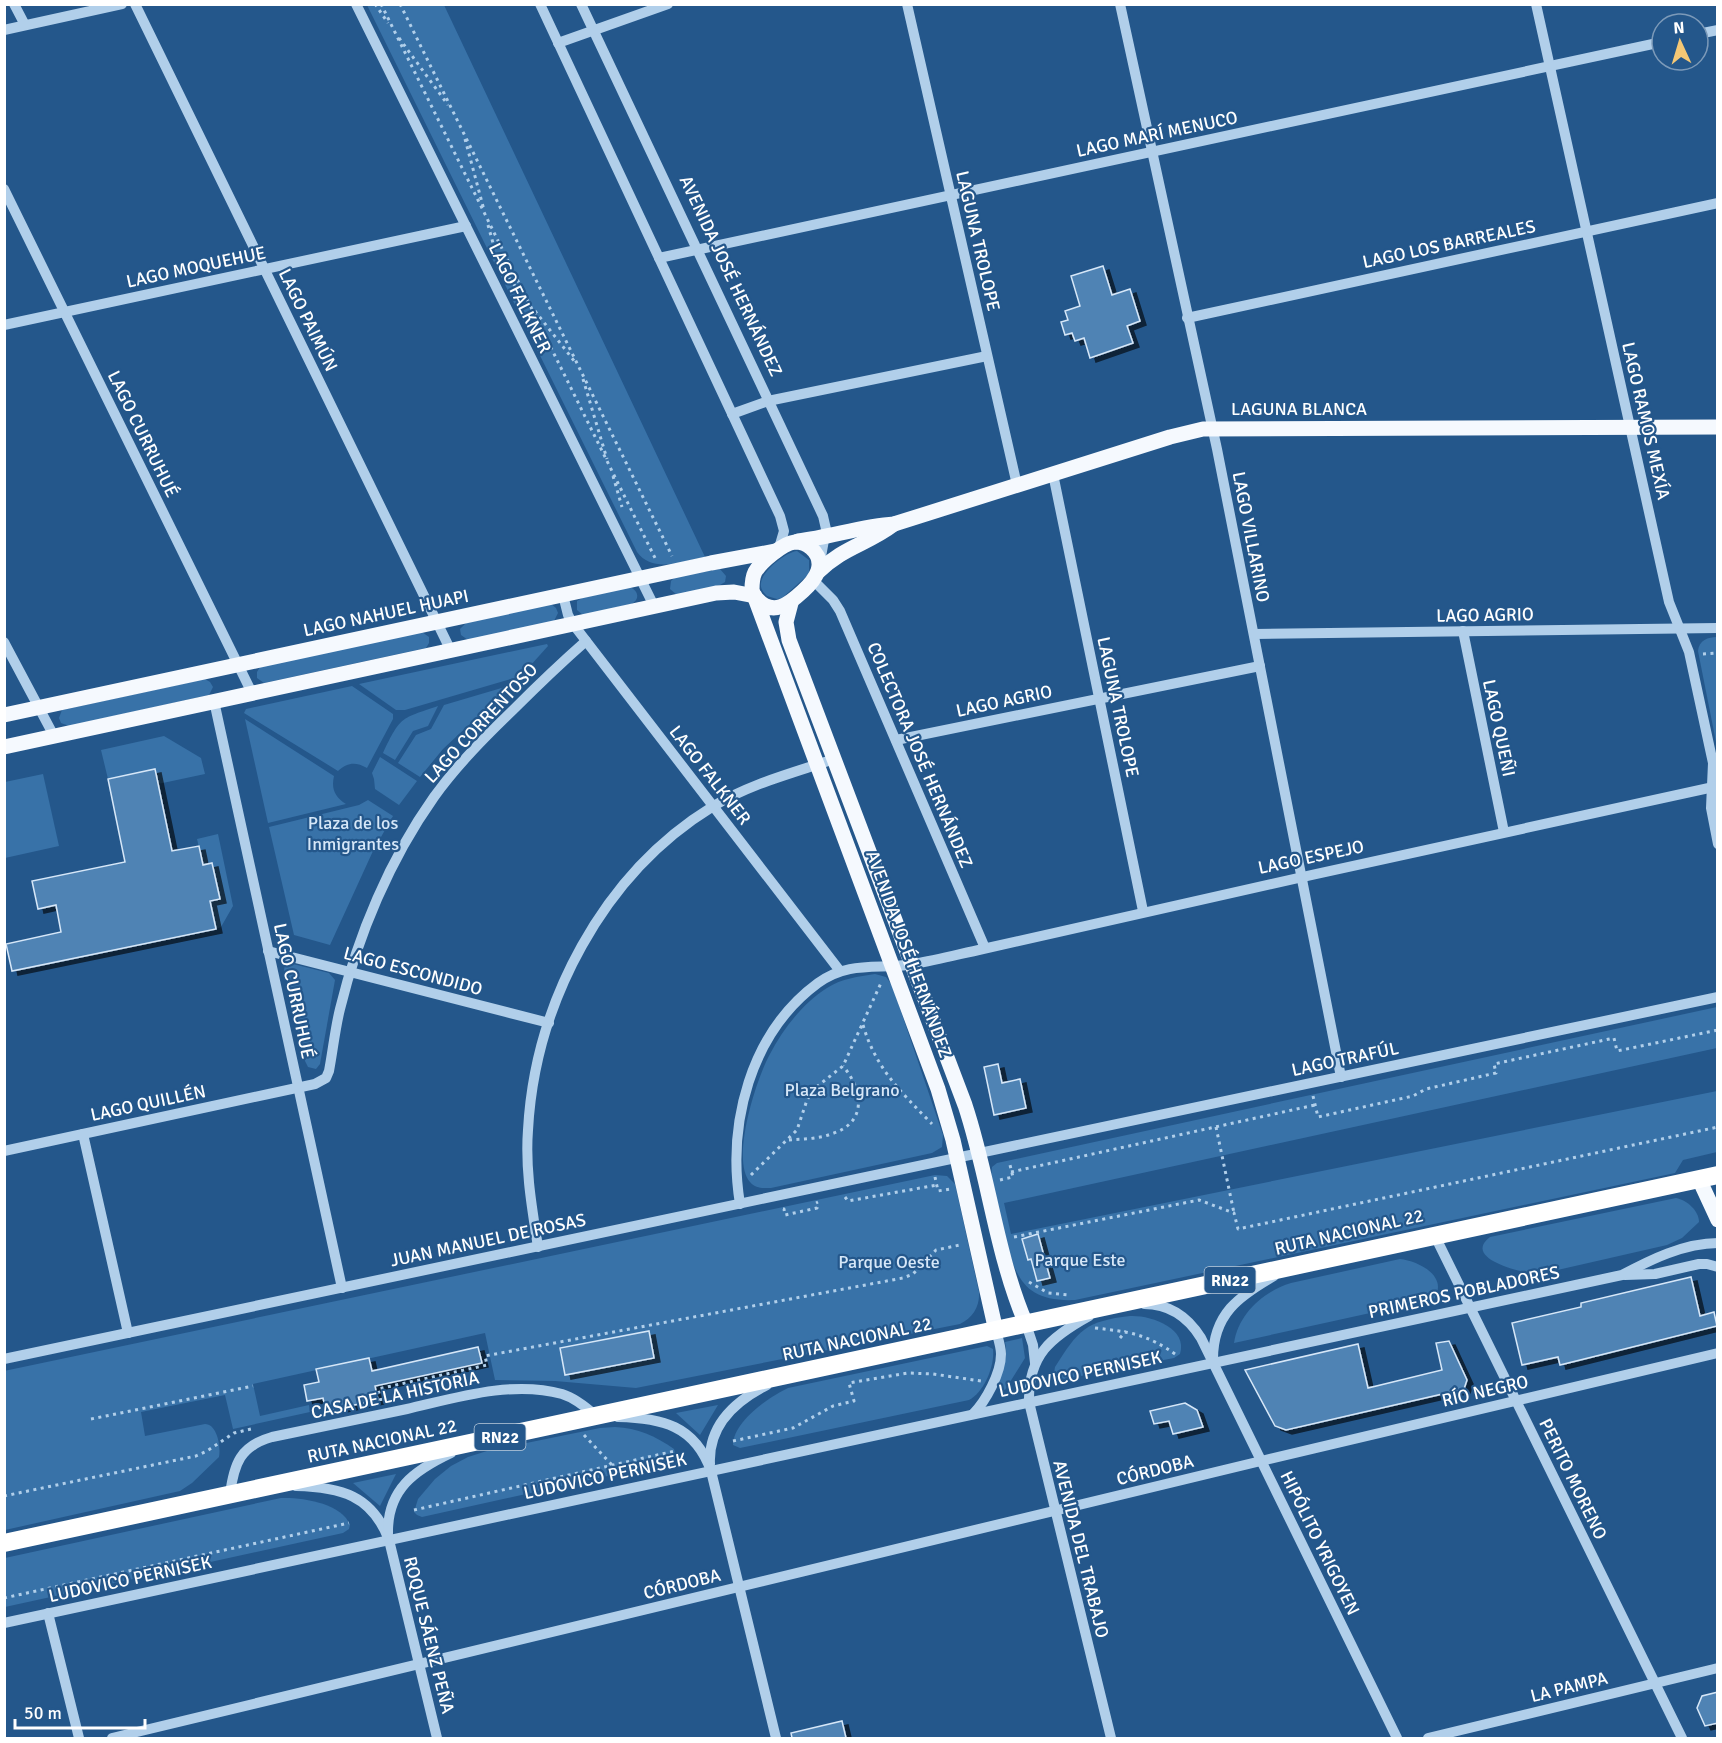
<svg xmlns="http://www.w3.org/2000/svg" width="1722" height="1743" font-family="Signika,sans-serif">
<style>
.green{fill:#3872a8}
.building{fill:#5083b4;stroke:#d6e7f8;stroke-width:1.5;filter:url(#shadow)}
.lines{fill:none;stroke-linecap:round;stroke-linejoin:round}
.path{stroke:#b1cfea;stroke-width:3;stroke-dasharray:3 4.5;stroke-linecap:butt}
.minor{stroke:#b1cfea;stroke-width:10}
.major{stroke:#f5f9fe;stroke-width:15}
.highway{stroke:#fff;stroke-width:18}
.labels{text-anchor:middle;stroke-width:4.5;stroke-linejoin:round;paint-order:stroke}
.shield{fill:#24578b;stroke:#bdcddc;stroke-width:1.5}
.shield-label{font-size:16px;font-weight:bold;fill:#fff}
.street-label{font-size:18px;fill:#fff;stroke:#24578b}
.park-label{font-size:18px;fill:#d6e7f8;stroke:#24578b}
</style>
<defs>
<filter id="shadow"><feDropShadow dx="6" dy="4" stdDeviation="0" flood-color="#0009"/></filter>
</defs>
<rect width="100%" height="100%" fill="#24578b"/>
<!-- green -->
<g class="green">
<path d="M367 5H444L705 557C683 561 653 574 637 552Z"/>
<path d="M797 551 809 560V574L782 598 777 599 767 596C763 592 760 588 761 583 762 571 786 552 797 551Z"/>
<polygon points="720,569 726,576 725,582 720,585 677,595 670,589 671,581 675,577"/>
<path d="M630 587C639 591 640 600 631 604L583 615 577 610V601L582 598Z"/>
<polygon points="551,604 556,608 558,613 554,621 468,640 461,635 460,629 466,623"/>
<polygon points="422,632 429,637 429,643 426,648 264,683 257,678 257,672 260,667"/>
<path d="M1717 637H1718L1717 747 1698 651C1699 640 1708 637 1717 637Z"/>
<polygon points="547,644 548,646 521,676 405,710 396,710 359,684"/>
<polygon points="205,679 210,682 213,687 209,695 69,726 61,723 59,718 62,710"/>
<polygon points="512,685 443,749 420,777 398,763 416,735 431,729 444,705"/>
<path d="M352 686 393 714V719L367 768C356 762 348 762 338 771L244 713 246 709Z"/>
<path d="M438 706 428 726 413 731 395 760 383 753C401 716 400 719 438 706Z"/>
<path d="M245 719 334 776C331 789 335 797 346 804L268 823Z"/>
<polygon points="164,736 201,758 205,774 158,784 154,769 108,779 101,750"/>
<polygon points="380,757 417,781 399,805 375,789 374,779 372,773"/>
<polygon points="43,774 59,846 5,858 5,782"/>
<polygon points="368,800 393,816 373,851 330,945 294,935 269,827 359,805"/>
<polygon points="218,834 233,906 221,927 216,929 210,901 220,899 212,863 203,865 197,839"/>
<polygon points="289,963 329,973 335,980 320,1064 316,1069 308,1067 304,1059 284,970 285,965"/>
<path d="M875 974 886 977 892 985 943 1135 942 1147 932 1153 771 1188C763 1188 756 1189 750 1182 730 1160 757 1077 770 1054 783 1029 803 1003 827 988 842 978 858 977 875 974Z"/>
<path d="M1717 1007V1048L1004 1203 1011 1234 1717 1091V1152L1683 1160 1675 1173 1075 1300C1026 1302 1016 1280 1005 1237 1001 1217 996 1197 991 1178L992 1167 997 1163Z"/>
<path d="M935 1175 947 1176 955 1184 979 1292C980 1306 973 1318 960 1324L636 1388 555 1381 495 1380 485 1333 253 1384 260 1416 309 1405 310 1412 233 1429 225 1395 141 1412 145 1436 205 1424C217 1424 221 1446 219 1457L192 1483 180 1491 5 1530 4 1371Z"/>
<path d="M1676 1198C1687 1200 1699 1211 1699 1222L1682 1238 1667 1245 1540 1274C1525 1274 1461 1259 1490 1237Z"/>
<path d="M1400 1259C1418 1261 1449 1276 1434 1299L1234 1343C1238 1314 1264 1291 1291 1283Z"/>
<path d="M1130 1316C1151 1315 1188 1328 1180 1354L1174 1358 1065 1379 1056 1377 1054 1373 1055 1367C1078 1330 1086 1321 1130 1316Z"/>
<path d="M1022 1338 1025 1358 1005 1390H1000C996 1375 1010 1362 1005 1342Z"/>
<path d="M987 1346 993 1349C995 1366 984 1392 969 1400L740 1448 733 1445C733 1422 769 1397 788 1388Z"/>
<polygon points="718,1405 700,1435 676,1413"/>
<path d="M615 1427C638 1428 655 1436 674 1449L676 1458 671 1462 422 1517 417 1515 414 1512 418 1499 435 1479 451 1466 468 1457 487 1451 600 1428Z"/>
<polygon points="396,1474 380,1506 353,1483"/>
<path d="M281 1498C301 1497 342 1503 350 1525L349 1529 343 1533 5 1607V1558Z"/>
</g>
<!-- building -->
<g class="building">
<polygon points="1103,266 1112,295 1130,289 1140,321 1127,326 1133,343 1090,358 1084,338 1075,341 1072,333 1065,335 1061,322 1068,320 1065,311 1080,306 1071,276"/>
<polygon points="155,769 172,851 199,846 203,865 212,863 220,899 210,901 216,929 12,971 6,944 61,932 56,905 38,909 32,881 125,862 108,779"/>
<polygon points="998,1064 1002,1083 1020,1079 1026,1108 994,1115 984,1067"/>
<polygon points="1038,1234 1050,1278 1037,1281 1031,1259 1028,1260 1022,1239"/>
<polygon points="1691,1277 1700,1316 1714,1312 1717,1326 1560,1365 1558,1357 1522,1365 1512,1323 1581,1307 1581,1303"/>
<polygon points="649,1331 654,1358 565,1375 560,1348"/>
<polygon points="1449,1341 1467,1380 1464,1389 1286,1430 1275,1426 1245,1370 1358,1344 1368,1388 1442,1370 1436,1343"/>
<polygon points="478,1347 482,1363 375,1386 378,1400 326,1411 323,1398 307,1401 304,1385 319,1382 316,1369 369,1358 372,1371"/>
<polygon points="1185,1403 1197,1410 1203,1427 1173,1434 1169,1421 1154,1424 1150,1411"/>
<polygon points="1718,1692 1718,1723 1705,1726 1697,1708 1702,1696"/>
<polygon points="842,1721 846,1738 792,1738 791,1733"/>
</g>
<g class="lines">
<!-- path -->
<g class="path">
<polyline points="375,4 388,23"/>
<polyline points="381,4 656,560"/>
<polyline points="400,4 672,556"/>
<polyline points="399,38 448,105"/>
<polyline points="465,139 484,210"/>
<polyline points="488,225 496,254"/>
<polyline points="509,278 525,299"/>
<polyline points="535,311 575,362"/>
<polyline points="583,379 607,459"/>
<polyline points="613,476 622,507"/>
<polyline points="1703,654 1718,653"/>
<path d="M863 1025C876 1069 901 1092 932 1124"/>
<polyline points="1313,1096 1318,1117 1413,1096 1426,1089 1496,1073 1494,1064 1614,1038 1617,1051 1718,1030"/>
<polyline points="1216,1127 1234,1213"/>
<path d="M789 1140C803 1139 818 1139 831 1134 868 1123 863 1090 843 1066"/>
<polyline points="1011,1172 1315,1105"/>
<polyline points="751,1175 797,1130 807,1100 815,1088 843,1066 881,983"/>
<polyline points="935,1177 938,1191 950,1189"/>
<polyline points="1000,1180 1013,1177 1009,1161"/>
<polyline points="845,1197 848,1201 937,1185"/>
<polyline points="783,1209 784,1209 785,1215 817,1208 816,1203 818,1202"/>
<polyline points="1014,1237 1199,1200 1234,1213 1238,1229 1718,1127"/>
<polyline points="1029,1282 1048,1293 1070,1295"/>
<path d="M1095 1328C1131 1332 1147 1334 1178 1356"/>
<polyline points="1120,1338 1126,1331"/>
<polyline points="381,1401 378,1389 487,1365 485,1356 490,1355 903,1278 913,1274 936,1250 960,1245"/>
<polyline points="91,1419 253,1386"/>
<polyline points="584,1435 612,1465"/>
<polyline points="733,1441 793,1428 833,1406 854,1401 849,1383 908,1373 933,1374 981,1381"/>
<polyline points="4,1496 196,1456 207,1451 234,1433 251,1429"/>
<polyline points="414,1510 675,1451"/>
<polyline points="4,1598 349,1523"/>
</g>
<!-- minor -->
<g class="minor">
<polyline points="14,4 25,25"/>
<polyline points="135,4 451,651"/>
<polyline points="356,4 654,606"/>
<polyline points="540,4 780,516 784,531 779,548"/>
<polyline points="581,4 823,516 826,529 820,562"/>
<polyline points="907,4 1017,485"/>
<polyline points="1120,4 1217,449 1341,1077"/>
<polyline points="1536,4 1669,602 1689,652 1713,763 1711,808 1718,844"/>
<polyline points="4,30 122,4"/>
<polyline points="1698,34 1718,30"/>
<polyline points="558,43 668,4"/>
<polyline points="4,189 252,693"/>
<polyline points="659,258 1662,42"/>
<polyline points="1187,318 1718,203"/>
<polyline points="4,325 466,226"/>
<polyline points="732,414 768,401 987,356"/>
<polyline points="1053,474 1143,911"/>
<polyline points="814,581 833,600 840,611 985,948"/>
<polyline points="563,595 568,615 573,624 840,971"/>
<polyline points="1463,631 1504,832"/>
<polyline points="1254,634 1718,628"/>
<polyline points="4,642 54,736"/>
<polyline points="214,701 342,1288"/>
<polyline points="896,740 1260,666"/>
<polyline points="268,951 549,1023"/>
<polyline points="83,1134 128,1333"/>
<path d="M4 1151 315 1084 326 1078 329 1071C333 1050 335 1029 340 1009 358 935 390 859 434 797 457 765 485 737 513 710 537 686 561 663 586 641"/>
<path d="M740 1204C727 1124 750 1033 818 983 850 960 879 970 914 964 937 960 960 954 983 949 1228 893 1472 839 1718 786"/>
<polyline points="1434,1234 1682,1738"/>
<path d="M538 1247C532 1208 525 1169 528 1130 535 1003 603 874 712 807 749 784 793 773 834 759"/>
<polyline points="1625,1275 1655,1274 1699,1264 1707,1264 1718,1267"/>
<path d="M1144 1304C1169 1304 1188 1317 1201 1338L1397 1738"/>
<path d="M1089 1316C1051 1337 1028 1355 1029 1402L1111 1738"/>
<polyline points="1026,1324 1033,1345 1035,1363"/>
<polyline points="4,1359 1718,997"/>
<path d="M1213 1359C1213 1314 1239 1296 1274 1276"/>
<path d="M973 1414C986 1401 1001 1373 1001 1354 1001 1347 998 1338 996 1331"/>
<path d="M618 1417C661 1418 695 1425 711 1471L776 1738"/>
<path d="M710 1464C708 1425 735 1401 767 1385"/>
<path d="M296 1486C340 1487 372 1495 389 1540L437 1738"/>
<path d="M230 1494C234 1464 240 1446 272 1437 317 1428 362 1418 407 1409 455 1398 512 1380 562 1394 575 1398 586 1407 596 1416"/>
<path d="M388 1534C387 1489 415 1470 451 1453"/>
<polyline points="48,1613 79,1738"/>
<path d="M4 1623 1622 1275C1650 1260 1684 1243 1718 1243"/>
<polyline points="112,1738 1261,1461 1718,1353"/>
<polyline points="1428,1738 1718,1668"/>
</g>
<!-- major -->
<g class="major">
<path d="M798 541C831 537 862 526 894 524L1170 437 1203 429 1718 427"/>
<path d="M818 572C843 547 868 544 894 524"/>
<path d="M757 599C773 617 789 604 803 591 815 580 828 563 811 548 807 544 801 542 795 542 783 543 761 562 755 572 752 578 752 584 752 590L938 1089 953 1140 996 1331"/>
<path d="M791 603 786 622 789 640 965 1105C989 1177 996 1254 1026 1324"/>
<polyline points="4,715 711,563 776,551"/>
<polyline points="4,747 716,593 734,592 755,596"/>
<polyline points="1699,1179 1718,1220"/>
</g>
<!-- highway -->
<polyline class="highway" points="4,1543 1718,1175"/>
</g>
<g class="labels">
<!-- shield labels -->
<g class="shield">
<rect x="1204.5" y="1267" width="51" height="26" rx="4.5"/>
<rect x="474.5" y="1424" width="51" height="26" rx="4.5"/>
</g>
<g class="shield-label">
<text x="1230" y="1286">RN22</text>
<text x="500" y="1443">RN22</text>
</g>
<!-- street labels -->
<g class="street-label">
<text transform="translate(1157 134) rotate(-12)" y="6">LAGO MARÍ MENUCO</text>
<text transform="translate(978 241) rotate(77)" y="6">LAGUNA TROLOPE</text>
<text transform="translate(1449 244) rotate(-12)" y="6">LAGO LOS BARREALES</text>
<text transform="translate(196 267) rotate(-12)" y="6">LAGO MOQUEHUE</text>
<text transform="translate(731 276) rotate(65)" y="6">AVENIDA JOSÉ HERNÁNDEZ</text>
<text transform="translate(520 298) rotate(64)" y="6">LAGO FALKNER</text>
<text transform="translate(308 320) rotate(64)" y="6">LAGO PAIMÚN</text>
<text x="1299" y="415">LAGUNA BLANCA</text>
<text transform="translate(1646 421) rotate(77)" y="6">LAGO RAMOS MEXÍA</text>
<text transform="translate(143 434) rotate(64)" y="6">LAGO CURRUHUÉ</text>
<text transform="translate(1251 537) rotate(79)" y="6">LAGO VILLARINO</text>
<text transform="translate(386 613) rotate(-12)" y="6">LAGO NAHUEL HUAPI</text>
<text transform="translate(1485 615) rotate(-1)" y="6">LAGO AGRIO</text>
<text transform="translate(1004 701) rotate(-12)" y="6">LAGO AGRIO</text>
<text transform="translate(1118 707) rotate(78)" y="6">LAGUNA TROLOPE</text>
<text transform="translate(481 723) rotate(-47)" y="6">LAGO CORRENTOSO</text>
<text transform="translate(1499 728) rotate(78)" y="6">LAGO QUEÑI</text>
<text transform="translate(920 755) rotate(67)" y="6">COLECTORA JOSÉ HERNÁNDEZ</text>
<text transform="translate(710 775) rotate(52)" y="6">LAGO FALKNER</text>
<text transform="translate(1311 857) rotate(-12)" y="6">LAGO ESPEJO</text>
<text transform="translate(909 954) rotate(70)" y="6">AVENIDA JOSÉ HERNÁNDEZ</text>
<text transform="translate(413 971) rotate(15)" y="6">LAGO ESCONDIDO</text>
<text transform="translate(294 991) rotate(78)" y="6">LAGO CURRUHUÉ</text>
<text transform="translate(1345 1059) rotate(-12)" y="6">LAGO TRAFÚL</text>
<text transform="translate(148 1103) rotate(-12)" y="6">LAGO QUILLÉN</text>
<text transform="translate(1349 1232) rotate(-13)" y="6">RUTA NACIONAL 22</text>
<text transform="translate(488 1240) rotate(-12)" y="6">JUAN MANUEL DE ROSAS</text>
<text transform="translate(1464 1292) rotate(-12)" y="6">PRIMEROS POBLADORES</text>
<text transform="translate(857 1339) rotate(-12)" y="6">RUTA NACIONAL 22</text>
<text transform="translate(1080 1374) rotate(-12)" y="6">LUDOVICO PERNISEK</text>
<text transform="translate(1485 1391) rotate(-13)" y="6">RÍO NEGRO</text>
<text transform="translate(395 1395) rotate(-12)" y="6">CASA DE LA HISTORIA</text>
<text transform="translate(382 1441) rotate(-12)" y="6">RUTA NACIONAL 22</text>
<text transform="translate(1155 1470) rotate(-14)" y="6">CÓRDOBA</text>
<text transform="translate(605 1476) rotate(-12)" y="6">LUDOVICO PERNISEK</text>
<text transform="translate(1573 1479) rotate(64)" y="6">PERITO MORENO</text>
<text transform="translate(1320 1543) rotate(64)" y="6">HIPÓLITO YRIGOYEN</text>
<text transform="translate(1081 1549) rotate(76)" y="6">AVENIDA DEL TRABAJO</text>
<text transform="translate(130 1579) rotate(-12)" y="6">LUDOVICO PERNISEK</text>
<text transform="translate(682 1584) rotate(-14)" y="6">CÓRDOBA</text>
<text transform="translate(429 1635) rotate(76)" y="6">ROQUE SÁENZ PEÑA</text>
<text transform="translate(1569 1687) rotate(-14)" y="6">LA PAMPA</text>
</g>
<!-- park labels -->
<g class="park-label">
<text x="353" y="829">Plaza de los<tspan x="353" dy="21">Inmigrantes</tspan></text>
<text x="842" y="1096">Plaza Belgrano</text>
<text x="1080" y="1266">Parque Este</text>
<text x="889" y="1268">Parque Oeste</text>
</g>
</g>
<!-- border -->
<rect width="1722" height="1743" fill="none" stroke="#ffffff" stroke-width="12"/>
<!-- north arrow -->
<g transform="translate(1680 42) rotate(356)"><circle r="28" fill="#24578b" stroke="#7c9ab9" stroke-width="1.5"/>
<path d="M0-4.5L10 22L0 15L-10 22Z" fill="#f5c875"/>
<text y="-9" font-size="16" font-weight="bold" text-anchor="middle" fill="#ffffff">N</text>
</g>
<!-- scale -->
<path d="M15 1719v9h130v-9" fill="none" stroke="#ffffff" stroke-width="3"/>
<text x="24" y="1719" font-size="18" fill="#ffffff" stroke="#24578b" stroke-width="4.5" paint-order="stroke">50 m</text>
</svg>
